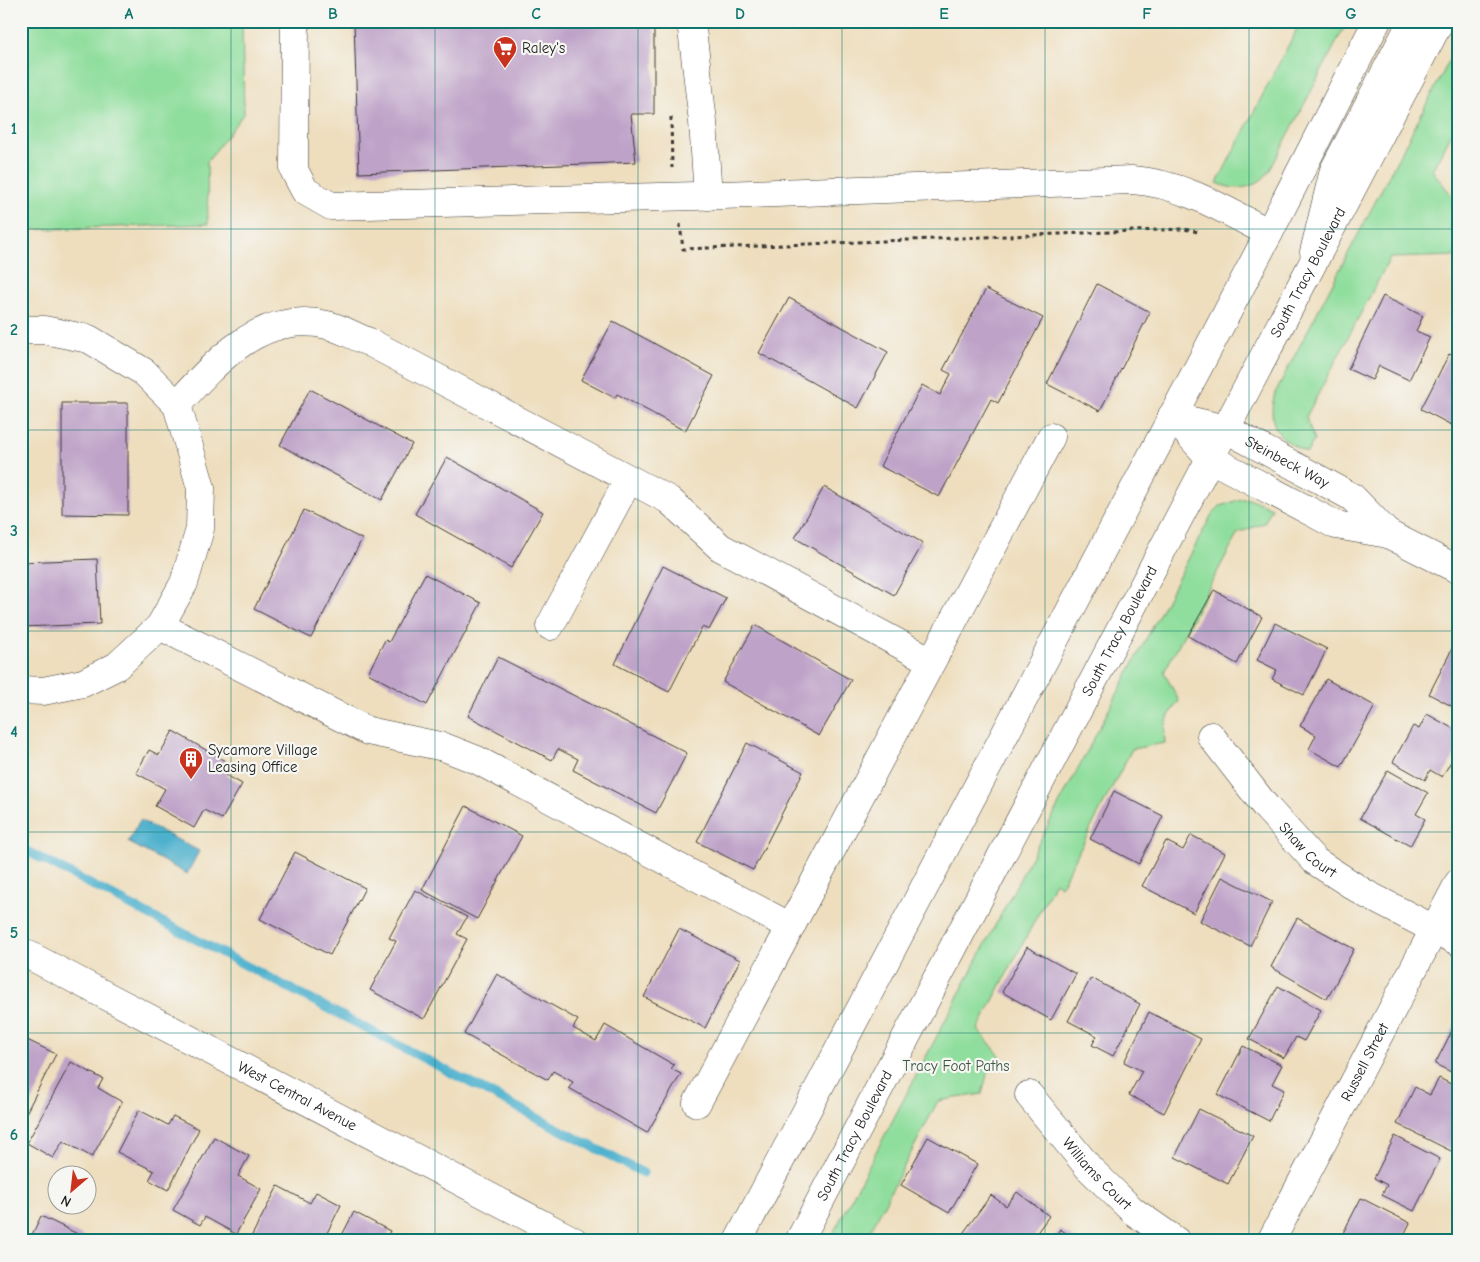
<svg xmlns="http://www.w3.org/2000/svg" width="1480" height="1262" font-family="'Comic Neue',sans-serif">
<style>
.green{fill:#90de9d;stroke:#567d5c}
.water{fill:#4eb1cd;stroke:#356674}
.lines{fill:none;stroke-linecap:round;stroke-linejoin:round}
.stream{stroke:#4eb1cd;stroke-width:9}
.building{fill:#bea2c8}
.minor-casing{stroke:#3c3934;stroke-width:29}
.major-casing{stroke:#3c3934;stroke-width:29}
.path{stroke:#3c3934;stroke-width:3;stroke-dasharray:4 4;stroke-linecap:butt}
.minor{stroke:#fff;stroke-width:28}
.major{stroke:#fff;stroke-width:28}
.grid{fill:none;stroke:#0f766e;stroke-width:1;stroke-opacity:0.55}
.labels{text-anchor:middle;stroke-width:4.5;stroke-linejoin:round;paint-order:stroke}
.poi-label{font-size:15px;fill:#1c1c1c;stroke:#f6f6f2;text-anchor:start}
.street-label{font-size:15px;fill:#1c1c1c;stroke:#f6f6f2}
.park-label{font-size:15px;fill:#3f5643;stroke:#f6f6f2}
.neatline{fill:none;stroke:#0f766e;stroke-width:2}
.grid-label{font-size:16px;text-anchor:middle;font-weight:bold;fill:#0f766e}
</style>
<rect width="100%" height="100%" fill="#f6f6f2"/>
<filter id="ink" filterUnits="userSpaceOnUse"><feTurbulence type="fractalNoise" baseFrequency=".02" numOctaves="2"/><feDisplacementMap in="SourceGraphic" scale="10" xChannelSelector="R" yChannelSelector="G"/><feConvolveMatrix kernelMatrix="1 2 1 2 8 2 1 2 1" color-interpolation-filters="sRGB"/></filter>
<filter id="wash" filterUnits="userSpaceOnUse"><feTurbulence type="fractalNoise" baseFrequency=".0096" numOctaves="4" result="noise"/><feDisplacementMap in="SourceGraphic" scale="20" xChannelSelector="R" yChannelSelector="G"/><feGaussianBlur stdDeviation="1.12" result="paint"/><feColorMatrix in="noise" values="0 0 0 0 0 0 0 0 0 0 0 0 0 0 0 0 0 1.4 0 .05"/><feComposite in="paint" operator="in"/></filter>
<g filter="url(#wash)">
<rect width="100%" height="100%" fill="#eedebe"/>
<!-- green -->
<g class="green">
<polygon points="21,21 242,21 244,113 207,162 208,224 21,230"/>
<path d="M1301 21H1346V24L1269 172C1255 189 1236 192 1217 183Z"/>
<path d="M1459 42V120L1432 170 1459 205 1458 256 1390 258 1306 417 1314 440 1307 453C1278 439 1266 425 1275 393Z"/>
<path d="M1241 499H1251L1272 508 1264 523 1238 533 1164 672 1179 701C1168 714 1163 726 1165 743L1132 749 1061 886 1055 882 978 1029 1001 1057 987 1075 982 1094 938 1101 865 1241H829L1212 514 1220 506Z"/>
</g>
<!-- water -->
<polygon class="water" points="140,820 199,851 187,874 128,842"/>
<g class="lines">
<!-- stream -->
<polyline class="stream" points="21,848 643,1173"/>
</g>
<g id="blocks">
<!-- building -->
<g class="building">
<polygon points="354,21 626,21 654,25 654,114 631,114 636,162 359,173"/>
<polygon points="1097,284 1150,312 1100,411 1047,384"/>
<polygon points="986,289 1043,318 998,403 991,399 939,497 880,466 922,385 940,395 951,374 943,370"/>
<polygon points="1383,296 1423,316 1416,331 1430,337 1409,380 1379,366 1372,380 1348,369"/>
<polygon points="789,298 888,352 858,408 759,353"/>
<polygon points="613,321 714,376 685,431 617,394 615,398 581,380"/>
<polygon points="1449,354 1459,358 1459,429 1421,409"/>
<polygon points="310,389 412,444 382,500 280,445"/>
<polygon points="62,403 128,403 128,515 62,514"/>
<polygon points="447,457 543,512 511,568 415,514"/>
<polygon points="824,487 923,543 894,595 795,538"/>
<polygon points="304,510 362,539 311,638 254,609"/>
<polygon points="97,559 100,624 21,627 21,562"/>
<polygon points="663,566 726,598 709,630 702,627 669,692 615,664"/>
<polygon points="425,574 481,603 427,705 368,673 385,640 389,642"/>
<polygon points="1214,590 1262,617 1237,664 1188,636"/>
<polygon points="1275,623 1327,649 1304,695 1272,679 1277,670 1257,660"/>
<polygon points="755,625 851,680 819,736 723,682"/>
<polygon points="1454,645 1459,647 1459,710 1429,694"/>
<polygon points="498,657 687,753 656,813 573,770 578,759 558,749 552,760 468,716"/>
<polygon points="1326,679 1375,706 1341,767 1309,749 1316,735 1300,726"/>
<polygon points="1427,714 1459,732 1459,748 1442,777 1430,770 1425,780 1393,762 1413,726 1419,729"/>
<polygon points="173,731 232,765 226,775 242,784 222,819 204,810 194,828 155,806 165,789 136,773 149,750 159,755"/>
<polygon points="747,743 803,772 753,870 697,842"/>
<polygon points="1388,770 1428,793 1416,814 1425,819 1410,846 1360,818"/>
<polygon points="1114,791 1163,816 1139,864 1090,839"/>
<polygon points="466,806 522,836 477,919 422,890"/>
<polygon points="1191,835 1225,853 1194,913 1142,886 1166,841 1183,850"/>
<polygon points="295,852 365,888 330,955 260,919"/>
<polygon points="1222,877 1272,902 1250,946 1200,921"/>
<polygon points="415,890 467,917 457,934 467,939 424,1019 370,990 396,941 389,938"/>
<polygon points="1297,918 1354,949 1327,999 1271,967"/>
<polygon points="679,929 740,960 705,1028 644,997"/>
<polygon points="1027,947 1076,974 1051,1020 1002,992"/>
<polygon points="497,974 578,1020 573,1028 596,1041 605,1025 674,1065 671,1069 681,1074 647,1133 569,1088 573,1082 553,1071 548,1080 464,1034"/>
<polygon points="1091,978 1140,1004 1113,1056 1092,1045 1097,1036 1068,1021"/>
<polygon points="1278,986 1321,1010 1304,1041 1296,1037 1284,1058 1249,1039"/>
<polygon points="1149,1012 1201,1039 1164,1113 1129,1095 1142,1071 1124,1062"/>
<polygon points="1459,1017 1459,1076 1435,1064"/>
<polygon points="21,1037 56,1054 21,1123"/>
<polygon points="1243,1046 1282,1065 1272,1084 1284,1090 1269,1121 1218,1095"/>
<polygon points="71,1062 103,1079 98,1088 122,1102 92,1157 63,1141 53,1158 27,1143"/>
<polygon points="1439,1078 1459,1088 1459,1155 1397,1124 1415,1087 1430,1095"/>
<polygon points="1199,1109 1253,1136 1228,1184 1175,1157"/>
<polygon points="139,1110 168,1125 173,1116 199,1129 168,1190 149,1180 154,1171 117,1152"/>
<polygon points="1395,1136 1440,1159 1414,1211 1382,1195 1387,1185 1374,1178"/>
<polygon points="214,1137 249,1156 238,1176 261,1189 236,1234 205,1217 200,1225 173,1210"/>
<polygon points="928,1137 977,1164 949,1213 901,1185"/>
<polygon points="278,1186 310,1203 316,1192 341,1205 323,1241 258,1241 251,1237"/>
<polygon points="1017,1192 1049,1216 1031,1241 967,1241 961,1236 991,1195 1006,1206"/>
<polygon points="1361,1198 1410,1223 1401,1241 1339,1241"/>
<polygon points="354,1212 390,1231 385,1241 339,1241"/>
<polygon points="41,1216 92,1241 29,1241"/>
<polygon points="1060,1229 1078,1241 1052,1241"/>
</g>
</g>
</g>
<g filter="url(#ink)">
<use href="#blocks" fill-opacity="0" stroke="#3c3934" stroke-width="1"/>
<g class="lines">
<!-- minor casing -->
<g class="minor-casing">
<g id="minor">
<path d="M295 21 294 170 305 191 331 206 696 196 1132 180C1182 183 1225 210 1269 233"/>
<polyline points="691,21 703,122 708,196"/>
<polyline points="1314,252 1334,170 1406,33 1408,21"/>
<polyline points="21,330 44,330 89,339 144,372 177,405 201,488 200,529 184,583 160,626 117,666 83,683 43,691 21,690"/>
<path d="M177 405C215 362 262 309 327 325 341 328 355 337 369 342L669 500 720 547 931 661"/>
<polyline points="1172,416 1211,459 1336,525 1388,534 1459,570"/>
<path id="s1" d="M1172 416 1226 429 1352 497 1388 534"/>
<polyline points="160,626 368,731 444,747 477,760 791,927"/>
<polyline points="550,626 629,479"/>
<path id="s2" d="M1211 736 1266 807 1315 861 1366 894 1459 942"/>
<path id="s3" d="M21 951 574 1241"/>
<path id="s4" d="M1029 1095 1089 1168 1133 1211 1176 1241"/>
<polyline points="697,1103 1051,437"/>
<path id="s5" d="M1271 1241 1459 882"/>
</g>
</g>
<!-- major casing -->
<g class="major-casing">
<g id="major">
<polyline points="738,1241 1269,233 1377,21"/>
<path id="s6" d="M799 1241 1440 21"/>
</g>
</g>
<!-- path -->
<g class="path">
<polyline points="671,117 672,168"/>
<polyline points="680,224 683,249 1184,229 1198,232"/>
</g>
<!-- minor -->
<use href="#minor" class="minor"/>
<!-- major -->
<use href="#major" class="major"/>
</g>
</g>
<!-- grid -->
<path class="grid" d="M231 21V1241M435 21V1241M638 21V1241M842 21V1241M1045 21V1241M1249 21V1241M21 229H1459M21 430H1459M21 631H1459M21 832H1459M21 1033H1459"/>
<!-- icons -->
<defs>
<g id="supermarket-pin" transform="scale(1.25)"><path d="M0 17L-7.5 6A9.5 9.5 0 1 1 7.5 6Z" fill="#c8321e" stroke="#f6f6f2"/><path d="M-6-5.5h2.5l.6 2H6L4.5 2H-2.5L-4.4-4H-6ZM-1.5 3.2a1.3 1.3 0 1 0 .1 0ZM3 3.2a1.3 1.3 0 1 0 .1 0Z" fill="#fff"/></g>
<g id="building-pin" transform="scale(1.25)"><path d="M0 17L-7.5 6A9.5 9.5 0 1 1 7.5 6Z" fill="#c8321e" stroke="#f6f6f2"/><path d="M-4-6H4V6H1V3H-1V6H-4ZM-2.5-4.3h1.7v1.8h-1.7ZM.8-4.3h1.7v1.8H.8ZM-2.5-1h1.7V.8h-1.7ZM.8-1h1.7V.8H.8Z" fill="#fff"/></g>
</defs>
<g fill-rule="evenodd">
<use href="#supermarket-pin" x="505" y="48"/>
<use href="#building-pin" x="191" y="759"/>
</g>
<g class="labels">
<!-- poi labels -->
<g class="poi-label">
<text x="522" y="53">Raley's</text>
<text x="208" y="755">Sycamore Village<tspan x="208" dy="17">Leasing Office</tspan></text>
</g>
<!-- street labels -->
<g class="street-label">
<text dy="5" stroke="none"><textPath href="#s6" startOffset="1094">South Tracy Boulevard</textPath></text>
<text dy="5" stroke="none"><textPath href="#s1" startOffset="125">Steinbeck Way</textPath></text>
<text dy="5" stroke="none"><textPath href="#s6" startOffset="689">South Tracy Boulevard</textPath></text>
<text dy="5" stroke="none"><textPath href="#s2" startOffset="150">Shaw Court</textPath></text>
<text dy="5" stroke="none"><textPath href="#s5" startOffset="202">Russell Street</textPath></text>
<text dy="5" stroke="none"><textPath href="#s3" startOffset="312">West Central Avenue</textPath></text>
<text dy="5" stroke="none"><textPath href="#s6" startOffset="119">South Tracy Boulevard</textPath></text>
<text dy="5" stroke="none"><textPath href="#s4" startOffset="104">Williams Court</textPath></text>
</g>
<!-- park labels -->
<g class="park-label">
<text x="956" y="1071">Tracy Foot Paths</text>
</g>
</g>
<!-- margin -->
<rect width="1480" height="1262" fill="none" stroke="#f6f6f2" stroke-width="55"/>
<!-- north arrow -->
<g transform="translate(72 1190) rotate(208)"><circle r="24" fill="#f6f6f2" stroke="#9f9f9c"/>
<path d="M0-4L9 19L0 12L-9 19Z" fill="#c8321e"/>
<text y="-8" font-size="14" font-weight="bold" text-anchor="middle" fill="#1c1c1c">N</text>
</g>
<rect x="28" y="28" width="1424" height="1206" class="neatline"/>
<g class="grid-label">
<text x="129" y="19">A</text>
<text x="333" y="19">B</text>
<text x="536" y="19">C</text>
<text x="740" y="19">D</text>
<text x="944" y="19">E</text>
<text x="1147" y="19">F</text>
<text x="1351" y="19">G</text>
<text x="14" y="134">1</text>
<text x="14" y="335">2</text>
<text x="14" y="536">3</text>
<text x="14" y="737">4</text>
<text x="14" y="938">5</text>
<text x="14" y="1140">6</text>
</g>
</svg>
